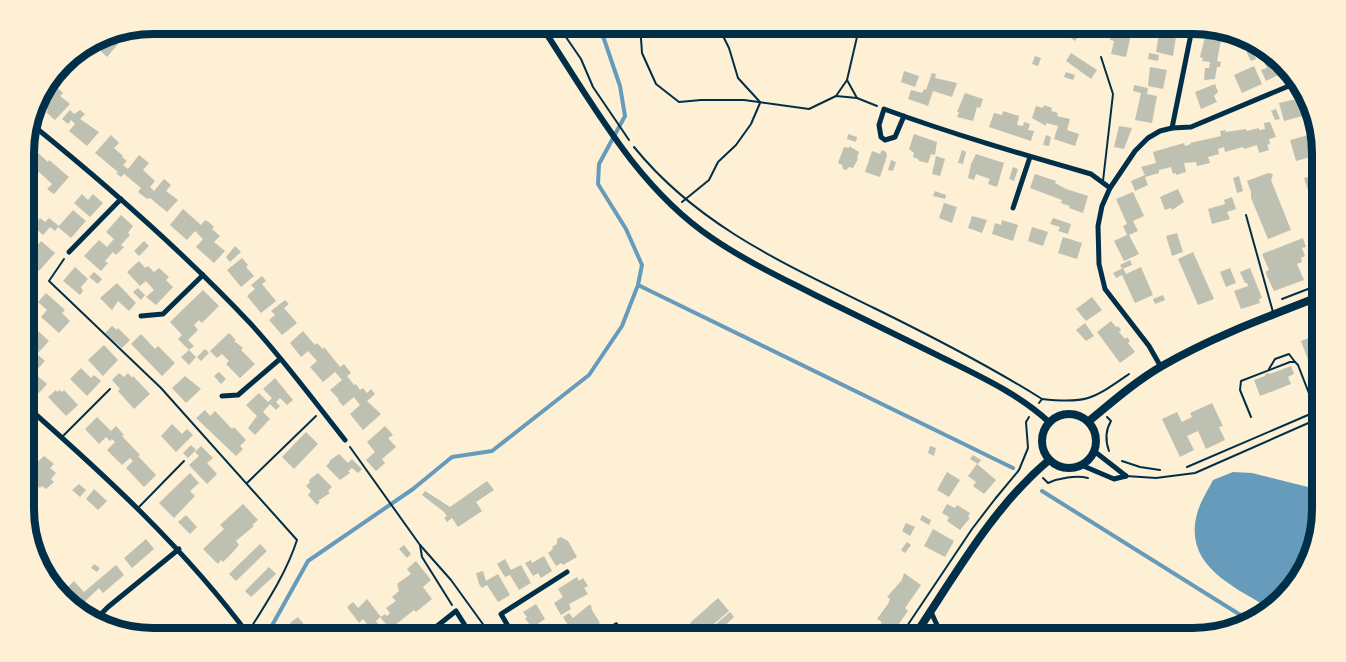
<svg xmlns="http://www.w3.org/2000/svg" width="1346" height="662" font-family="'Times New Roman',serif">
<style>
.water{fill:#669bbc}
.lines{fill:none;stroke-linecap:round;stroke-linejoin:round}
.stream{stroke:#669bbc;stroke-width:4}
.building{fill:#bec0b2}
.path{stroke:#003049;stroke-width:2}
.service{stroke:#003049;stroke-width:2}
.minor{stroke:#003049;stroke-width:5}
.tertiary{stroke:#003049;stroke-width:6}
.primary{stroke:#003049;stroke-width:8}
.rim{fill:none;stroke:#003049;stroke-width:8}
</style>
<rect width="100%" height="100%" fill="#fdf0d5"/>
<!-- water -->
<path class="water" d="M1233 472 1252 473 1308 487 1322 484V509L1309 566 1271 609C1235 587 1183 566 1197 514 1200 502 1208 490 1213 480Z"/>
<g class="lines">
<!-- stream -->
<g class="stream">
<polyline points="638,285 1013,468"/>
<polyline points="1042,491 1250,621"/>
<polyline points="265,638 308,561 413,489 452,457 492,451 589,375 622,326 638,285 642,265 626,229 598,184 599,164 625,116 620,86 604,39 596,24"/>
</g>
</g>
<!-- building -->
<g class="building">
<polygon points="1058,24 1087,24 1075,41 1056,27"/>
<polygon points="1153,24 1169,24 1169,28 1177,29 1176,35 1163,32 1164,27"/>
<polygon points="1117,27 1132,30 1126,57 1111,54 1114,41 1110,40 1111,34 1115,34"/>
<polygon points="125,29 128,32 107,57 91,42 104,34"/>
<polygon points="1220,30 1234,34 1234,35 1226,34 1225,41 1221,40 1217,61 1221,62 1220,67 1217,67 1215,79 1204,80 1205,68 1209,68 1210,62 1202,61 1203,58 1200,57 1205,37 1214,39 1216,32 1220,33"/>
<polygon points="1159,33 1176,37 1173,56 1156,52"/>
<polygon points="1251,47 1256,59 1251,61 1246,51"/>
<polygon points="1071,53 1097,70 1091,79 1066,61"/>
<polygon points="1149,53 1159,55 1158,61 1148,59"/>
<polygon points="1269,54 1285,68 1286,71 1266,81 1261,70 1267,68 1264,62 1267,61 1265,56"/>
<polygon points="1035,56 1041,58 1038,66 1032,64"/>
<polygon points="1254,66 1262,84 1242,93 1234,75"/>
<polygon points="1150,67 1167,70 1163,89 1148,86"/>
<polygon points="904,71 919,76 915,87 901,82"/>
<polygon points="1066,72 1075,75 1073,80 1064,77"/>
<polygon points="932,73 936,74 935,78 957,83 952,97 933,91 928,106 908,99 911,90 922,93 924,89 926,90"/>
<polygon points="49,80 63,93 60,96 70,104 55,120 46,112 48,110 37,102 44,93 41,91"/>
<polygon points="1215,84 1218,92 1214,96 1217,102 1201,109 1195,92"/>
<polygon points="1134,85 1148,88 1147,94 1157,96 1152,123 1135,120 1141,93 1133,91"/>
<polygon points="965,93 983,99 980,108 977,107 973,121 957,117 959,112 957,112"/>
<polygon points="1301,98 1304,108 1310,107 1313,116 1306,118 1306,115 1284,121 1279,103"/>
<polygon points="1044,105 1052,108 1051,111 1058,113 1057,116 1070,119 1067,130 1079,134 1075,146 1054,139 1058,126 1046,123 1046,126 1032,118 1036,106 1043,108"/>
<polygon points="1276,109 1280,119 1275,120 1271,111"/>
<polygon points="70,110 74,114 80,110 85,114 80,119 99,132 87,146 69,131 75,124 71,120 68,124 62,119"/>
<polygon points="1003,111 1019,116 1017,125 1023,126 1024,122 1030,124 1028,130 1034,131 1031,141 989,127 994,113 1002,115"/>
<polygon points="1270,122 1276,137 1269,139 1270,144 1267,145 1269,150 1259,153 1257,145 1244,149 1243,147 1225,152 1224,147 1218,149 1219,154 1208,157 1210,163 1197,166 1196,162 1184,163 1186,172 1176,175 1176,173 1173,174 1171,167 1159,170 1159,173 1145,177 1148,185 1135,191 1131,181 1145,175 1141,167 1156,163 1153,152 1184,143 1185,146 1191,144 1190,143 1221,136 1220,131 1225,130 1226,132 1246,129 1247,131 1259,128 1259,130 1265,129 1264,123"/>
<polygon points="1119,126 1132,128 1124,149 1114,147"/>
<polygon points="1316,133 1321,154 1296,161 1290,140"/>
<polygon points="848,134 857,137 856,142 847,139"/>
<polygon points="914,134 937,142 935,155 931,154 928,163 919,161 918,159 913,157 914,153 909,149"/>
<polygon points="111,135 119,143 114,148 123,156 122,157 127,161 123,165 128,169 139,155 149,163 143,170 155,181 150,187 154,191 164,179 171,185 166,191 178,200 167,212 150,198 147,199 138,192 141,188 124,174 121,177 116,173 118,172 95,153"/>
<polygon points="1046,135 1051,137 1049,146 1043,145"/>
<polygon points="25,141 48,162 49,160 69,177 54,194 47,189 52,184 39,172 36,175 29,168 31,166 24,160"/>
<polygon points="849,146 859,152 857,158 858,159 853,168 849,167 846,170 843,169 842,165 838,163 844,147 849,148"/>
<polygon points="882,150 886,152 887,156 880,177 865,172 872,151 880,154"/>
<polygon points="962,150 966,152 963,164 958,163"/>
<polygon points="976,154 1004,163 997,187 988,184 990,179 976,174 974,180 968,178 971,164"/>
<polygon points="936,156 945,159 940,176 932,174"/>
<polygon points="891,160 896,162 893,171 888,170"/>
<polygon points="1013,167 1018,169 1014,181 1009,179"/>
<polygon points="1268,173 1273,174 1271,180 1291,230 1268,239 1251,198 1251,192 1247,181"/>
<polygon points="1321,173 1321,194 1310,197 1304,178"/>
<polygon points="1035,174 1056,181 1055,183 1066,189 1088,196 1083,213 1069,208 1070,206 1061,203 1062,200 1030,188"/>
<polygon points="1239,176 1243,191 1237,193 1233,178"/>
<polygon points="1178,189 1184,202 1172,210 1171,208 1165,210 1160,197"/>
<polygon points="935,191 946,195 945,199 933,196"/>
<polygon points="1133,192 1144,216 1133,221 1138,231 1129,235 1139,254 1124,261 1114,241 1127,235 1123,226 1127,224 1116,199"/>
<polygon points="82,194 88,200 93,194 103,203 90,217 74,203"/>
<polygon points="1232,197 1236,209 1227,212 1230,219 1212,224 1208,209 1225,204 1224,200"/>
<polygon points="944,203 957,207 952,223 939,218"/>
<polygon points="183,209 201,225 205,220 210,223 214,227 212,229 220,236 214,242 225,251 214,263 196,247 203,239 195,231 187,240 170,225"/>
<polygon points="73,210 86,221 71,238 58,227"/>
<polygon points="24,212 32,219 24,228"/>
<polygon points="121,215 133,226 128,233 130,235 121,245 124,247 116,255 113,252 105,261 108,263 101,271 84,256 99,240 107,247 114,239 106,232"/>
<polygon points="972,216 987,220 982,233 968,228"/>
<polygon points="40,218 45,222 49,218 59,226 55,231 50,227 43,235 33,226"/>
<polygon points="1053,218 1071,224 1068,234 1058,231 1060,227 1050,224"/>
<polygon points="1002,220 1018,225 1013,241 992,234 995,223 1001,225"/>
<polygon points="1032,227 1048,232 1043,246 1028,241"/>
<polygon points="1177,233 1183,252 1172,256 1166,236"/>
<polygon points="1063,237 1082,243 1077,259 1058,253"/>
<polygon points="1303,238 1306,247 1302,248 1305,256 1301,258 1302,262 1297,264 1304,280 1274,291 1266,274 1266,271 1269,270 1262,254"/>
<polygon points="41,241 55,253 39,271 25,259"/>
<polygon points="144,241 149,246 139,256 134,251"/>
<polygon points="235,246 241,252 230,262 226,257"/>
<polygon points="1193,252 1214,299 1198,305 1178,259"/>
<polygon points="242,258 248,265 246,267 254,276 241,287 227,270"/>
<polygon points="1130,260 1132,265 1122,269 1120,265"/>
<polygon points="139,261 145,268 148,266 154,272 159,268 169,277 166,280 173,287 156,305 146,297 154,290 146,281 140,286 127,272"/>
<polygon points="75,267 88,279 81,287 83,291 80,295 63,281"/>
<polygon points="1141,267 1153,295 1135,303 1122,275 1116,278 1113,273 1123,268 1126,274"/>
<polygon points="1230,268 1236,283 1226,287 1220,272"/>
<polygon points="1250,268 1262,298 1259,299 1260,303 1241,309 1234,291 1248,286 1247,283 1245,283 1240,272"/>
<polygon points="94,272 102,279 98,284 89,277"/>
<polygon points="262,276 266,281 262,284 276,301 261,313 247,296 255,289 251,285"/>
<polygon points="25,281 38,293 27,305 25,303"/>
<polygon points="117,283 136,303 129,311 118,301 112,310 100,298"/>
<polygon points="138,288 145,295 141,300 133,292"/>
<polygon points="203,290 219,306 202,323 199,320 194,325 198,330 188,340 194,346 189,350 178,339 182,335 170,322"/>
<polygon points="46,293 65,310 62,313 70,321 59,333 41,317 47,310 38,302"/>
<polygon points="1163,295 1165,300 1155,304 1153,299"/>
<polygon points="1092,297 1102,310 1086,321 1076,309"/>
<polygon points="285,300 289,304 284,308 297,323 282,335 269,320 275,315 271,311"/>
<polygon points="1111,321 1116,327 1118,326 1121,330 1119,332 1125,339 1127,337 1130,341 1128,343 1135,352 1120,363 1097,332"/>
<polygon points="1085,323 1094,336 1086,341 1076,330"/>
<polygon points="112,326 117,330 118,328 130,340 122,348 105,333"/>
<polygon points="36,329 49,341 37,354 45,361 34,373 47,384 39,393 25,381 25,359 27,361 35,352 25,343"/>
<polygon points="303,331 315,345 317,343 323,349 324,347 340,367 344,364 351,373 347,376 354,385 356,384 360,390 363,388 367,393 371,389 375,394 367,401 381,414 363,430 350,414 360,405 354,397 343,406 338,400 339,399 330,390 342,380 335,372 323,382 310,367 317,361 308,351 301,357 290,343"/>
<polygon points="229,333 236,340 234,341 243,348 241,350 255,364 240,378 226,364 229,361 222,354 217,358 210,351"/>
<polygon points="141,334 155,349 158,346 175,363 162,376 131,344"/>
<polygon points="1314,336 1322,358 1322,382 1317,384 1301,341"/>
<polygon points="104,345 118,360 103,376 88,360"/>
<polygon points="205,349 209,353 201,361 197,357"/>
<polygon points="189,350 196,357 189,365 181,357"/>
<polygon points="1291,366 1294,374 1288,377 1291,384 1260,396 1254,380 1265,376 1265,374 1269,373 1270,374"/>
<polygon points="81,368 91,378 94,375 101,381 87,396 70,379"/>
<polygon points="219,372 226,379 221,384 214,376"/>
<polygon points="119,373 124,377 128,373 132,378 133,376 150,394 134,409 118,391 120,389 112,380"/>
<polygon points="185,376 201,389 186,403 172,388"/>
<polygon points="275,378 293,400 287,405 280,398 276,402 280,406 276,410 270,404 263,412 270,419 255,435 248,428 257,416 246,405 259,393 268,402 272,398 263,389"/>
<polygon points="56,390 57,392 60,390 62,392 64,390 78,405 66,416 48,397"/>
<polygon points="1212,403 1223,426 1219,427 1225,440 1206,449 1198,431 1187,436 1194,450 1180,457 1162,419 1177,412 1182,422 1192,417 1190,413"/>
<polygon points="205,410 210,416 215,411 232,429 234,427 246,440 240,446 243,449 236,456 196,418"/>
<polygon points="97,417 111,431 116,426 124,435 122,436 140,455 138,456 156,475 144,487 126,468 133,461 130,458 122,465 107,450 115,442 112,439 110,441 106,437 99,444 85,429"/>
<polygon points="172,424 182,434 187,429 193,435 176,452 161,436"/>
<polygon points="385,426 393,435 388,438 396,447 382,459 385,463 376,471 366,460 375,452 367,442"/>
<polygon points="306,432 318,444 294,469 282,457"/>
<polygon points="191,445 196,450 188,458 183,453"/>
<polygon points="201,446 213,458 207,463 217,474 207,484 189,465 199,456 195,452"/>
<polygon points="930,446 936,448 934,456 928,453"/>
<polygon points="30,448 34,451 25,461 25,454"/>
<polygon points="339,454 348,463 352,459 362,469 358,473 352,468 348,471 350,473 340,480 326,466 330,462 329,461"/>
<polygon points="973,455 981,460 978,464 970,459"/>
<polygon points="44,456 54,464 50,468 56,473 51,479 54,482 46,489 42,486 40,488 26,476 30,471 29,470"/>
<polygon points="977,464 996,480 984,494 973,486 976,482 968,476"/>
<polygon points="947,472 960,480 949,497 937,490"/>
<polygon points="190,473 199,483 190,491 195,496 174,518 159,503"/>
<polygon points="318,473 332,487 328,491 330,493 318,501 320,502 317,505 308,495 311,491 306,486 310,482 309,480"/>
<polygon points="487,481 494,490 476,502 482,511 458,527 452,518 447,522 444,518 447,516 444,512 422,495 425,491 450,507"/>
<polygon points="79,484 86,490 80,497 72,490"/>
<polygon points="94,489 107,501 98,510 86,499"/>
<polygon points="243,504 258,520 252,525 254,526 236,541 239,545 233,552 223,562 221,560 218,564 203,549 224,529 220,525"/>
<polygon points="947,504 955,508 957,505 970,513 968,517 970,518 960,530 947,521 949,517 942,513"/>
<polygon points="186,515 197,527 190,534 178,522"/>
<polygon points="922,515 931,520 929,525 920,520"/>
<polygon points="906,523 915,527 910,536 902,531"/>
<polygon points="933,529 954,541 945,557 924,546"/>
<polygon points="561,537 568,541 577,557 563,565 561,563 556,566 548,553 553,549 552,547 557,544 557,539"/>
<polygon points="146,539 154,549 132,568 124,558"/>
<polygon points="907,542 911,545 905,553 901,550"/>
<polygon points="260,544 267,551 236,581 229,574"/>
<polygon points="404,545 411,554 407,558 399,549"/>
<polygon points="544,556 552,571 541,578 538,573 533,576 525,563 531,560 532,563"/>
<polygon points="505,559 511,570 521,565 531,583 519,590 510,575 505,577 497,564"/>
<polygon points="416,561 431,580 423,587 432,599 416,612 414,610 390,629 380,617 376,621 378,624 371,629 363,619 359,623 347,607 353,602 358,608 367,599 381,617 385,614 387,616 390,613 386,608 396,601 392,597 399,591 397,584 411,574 407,569"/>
<polygon points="94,564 100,568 97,572 91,568"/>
<polygon points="116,565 124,575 103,593 99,588 77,609 65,600 71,594 66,589 74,581 84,592"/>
<polygon points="269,567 276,574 251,597 245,591"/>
<polygon points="483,571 486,581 498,574 510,595 498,602 487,585 482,588 479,584 476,573"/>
<polygon points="904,573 921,585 905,608 908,611 891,635 894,638 871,638 882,622 877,619 888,604 890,599 887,597 902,580"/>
<polygon points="577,577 579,581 583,578 588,586 584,588 588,594 569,604 571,609 561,615 554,603 563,597 558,589"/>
<polygon points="718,598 729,611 701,635 690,623"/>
<polygon points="536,604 545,619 536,625 539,630 549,624 552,628 547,632 551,638 536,638 540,636 537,631 529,637 525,631 532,627 525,619 527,617 523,612"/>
<polygon points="589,605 591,605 592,610 600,623 583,634 577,625 571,630 563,617 569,613 573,618"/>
<polygon points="730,612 734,617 712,638 703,638 702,636"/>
<polygon points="298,617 310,632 309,633 313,638 294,638 289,632 294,629 290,623"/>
<polygon points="786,624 790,628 779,638 776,638 773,635"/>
<polygon points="742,626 745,629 735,638 728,638"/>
<polygon points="791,629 796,635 792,638 781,638"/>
<polygon points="634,630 639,638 621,638"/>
<polygon points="767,630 774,638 759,638"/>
<polygon points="803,630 810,638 797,638 795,636"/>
</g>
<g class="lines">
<!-- path -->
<g class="path">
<polyline points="557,24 581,59 593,87 629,140"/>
<polyline points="640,24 642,53 656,84 679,102 701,100 744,100 809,109 836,96 857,98"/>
<polyline points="717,24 729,48 738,78 760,102"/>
<polyline points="860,24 847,80 857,98 877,106"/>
<polyline points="859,27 880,24"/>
<polyline points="836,96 847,80"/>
<path d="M634 147C698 226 785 264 874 308 931 336 988 365 1042 399"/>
<polyline points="682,202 709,180 718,162 736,145 751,124 760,103"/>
<path d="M64 259 49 281 161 388 297 540C287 571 269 599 252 626"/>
<polyline points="1282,299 1321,284"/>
<path d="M1039 403 1042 399C1087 404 1093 399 1129 374"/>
<path d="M1107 417 1111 421C1105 431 1105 440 1109 451"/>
<polyline points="350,447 420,545 451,580 493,638"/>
<polyline points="1122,461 1140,467 1160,470"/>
<polyline points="1187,467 1308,415"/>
<path d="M1043 478 1048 483C1059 478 1076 475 1088 478"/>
<polyline points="247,483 316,416"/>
<polyline points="420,545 422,557 452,605"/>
<polyline points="899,638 972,529 995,499 1019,470 1028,448 1026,422 1029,417"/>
</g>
<!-- service -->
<g class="service">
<polyline points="1101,57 1113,94 1103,181"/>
<polyline points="1246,215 1273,312"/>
<polyline points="25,329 32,321"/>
<polyline points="1269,369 1275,359 1289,354 1295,362"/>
<polyline points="1251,417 1240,390 1241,381 1290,362 1295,362 1298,365 1310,396"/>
<polyline points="62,437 110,389"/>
<polyline points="1126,476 1156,478 1195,473 1322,417"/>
<polyline points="138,508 184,461"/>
</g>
<!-- minor -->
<g class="minor">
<path d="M904 116 895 137 885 140 881 137 879 125 884 109C952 134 1021 154 1091 174L1110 188"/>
<path d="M30 123C107 185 182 251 250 323 284 360 314 401 345 440"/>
<polyline points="1172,128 1193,24"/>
<polyline points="1013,208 1030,157"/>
<polyline points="69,252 121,199"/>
<polyline points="141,316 163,314 203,275"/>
<polyline points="1161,367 1149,346 1105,289 1099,264 1098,226 1102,206 1110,188 1135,151 1148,138 1160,131 1172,128 1191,127 1296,83 1298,79"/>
<polyline points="222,396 238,395 280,359"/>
<path d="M25 405C107 477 186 550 251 638"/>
<polyline points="1094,451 1126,476"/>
<polyline points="1081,465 1114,479 1126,476"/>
<polyline points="931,612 943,638"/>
<polyline points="93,622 108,607 179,549"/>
<polyline points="422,638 456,611 473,638"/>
<polyline points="515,638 501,614 567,572"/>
<polyline points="597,638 616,625"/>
</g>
<!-- tertiary -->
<path class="tertiary" d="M540 24C590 99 635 186 712 238 744 260 780 277 815 295 856 315 896 335 937 355 975 374 1018 393 1049 422"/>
<!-- primary -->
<g class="primary">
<circle cx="1069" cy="441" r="27"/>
<path d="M1089 421C1112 402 1136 381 1162 366 1212 337 1267 317 1321 296"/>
<path d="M913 638C955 576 991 509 1049 460"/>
</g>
</g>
<!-- crop -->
<path d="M0 0H1346V662H0ZM153 34H1193A119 119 0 0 1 1312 153V509A119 119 0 0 1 1193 628H153A119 119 0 0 1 34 509V153A119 119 0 0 1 153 34Z" fill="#fdf0d5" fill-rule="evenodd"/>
<path class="rim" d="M153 34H1193A119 119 0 0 1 1312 153V509A119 119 0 0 1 1193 628H153A119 119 0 0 1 34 509V153A119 119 0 0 1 153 34Z"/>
</svg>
